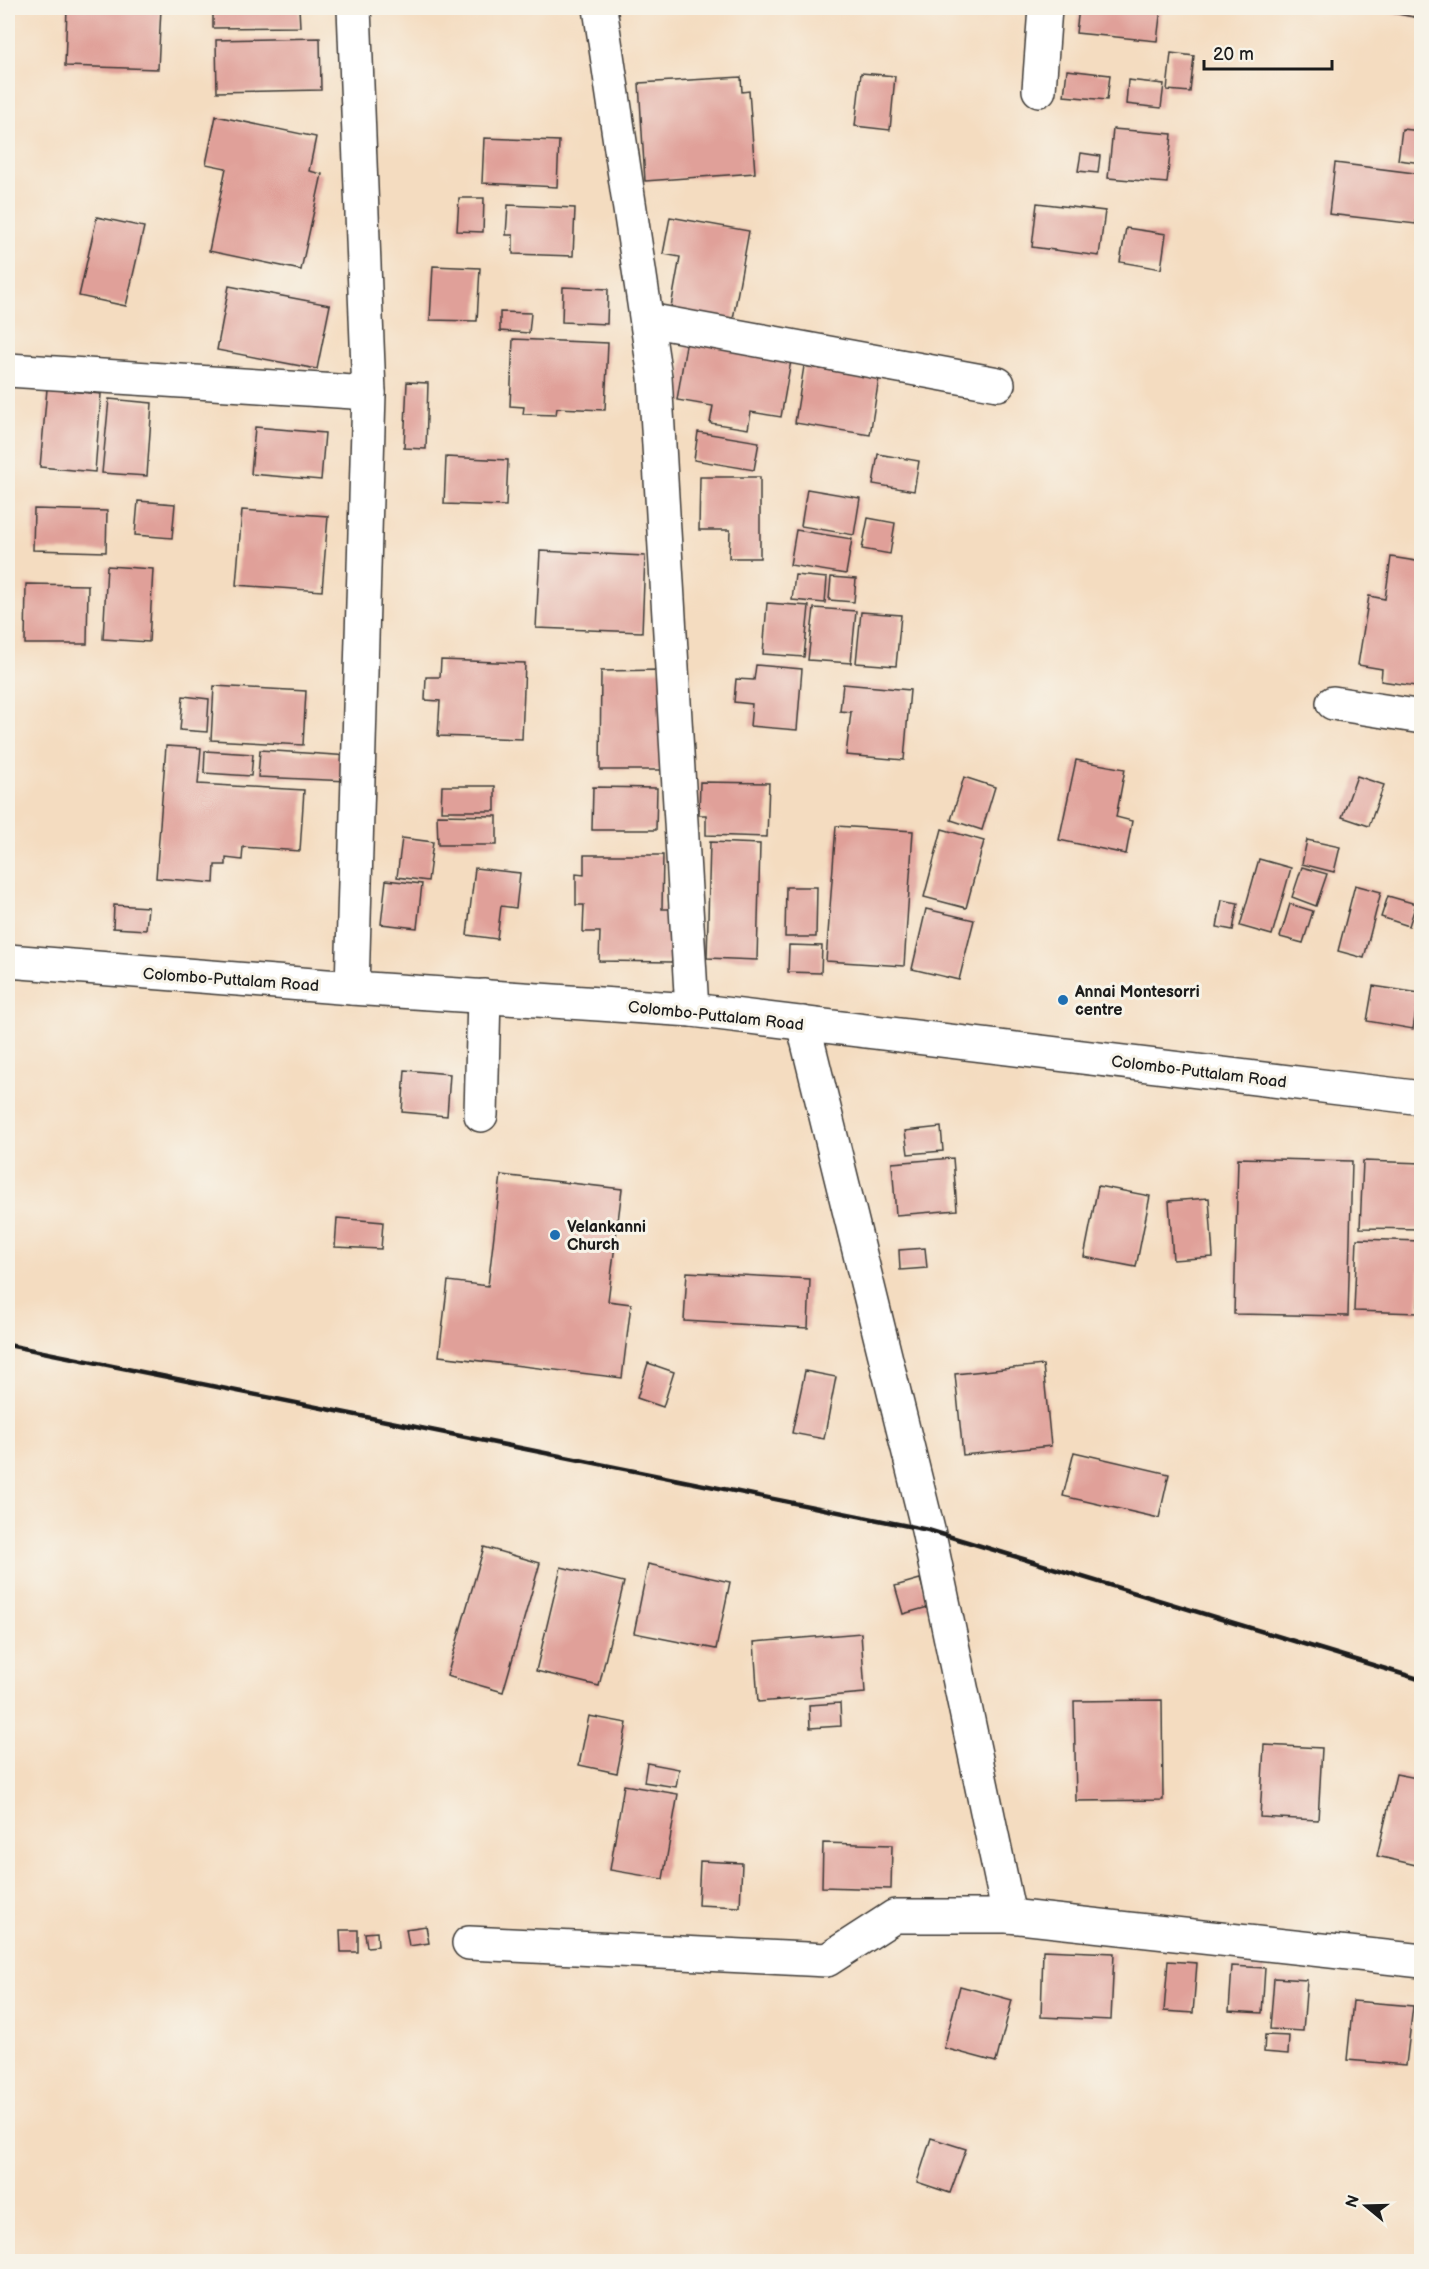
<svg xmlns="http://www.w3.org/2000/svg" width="1429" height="2269" font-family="'Balsamiq Sans',sans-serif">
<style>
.building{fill:#e0a099}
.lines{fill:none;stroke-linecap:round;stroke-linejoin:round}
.minor-casing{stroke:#3c3935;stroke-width:36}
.highway-casing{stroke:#3c3935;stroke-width:36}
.minor{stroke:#fff;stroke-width:33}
.highway{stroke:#fff;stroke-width:33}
.rail{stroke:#1c1c1c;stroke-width:4.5}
.poi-dot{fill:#1f6fb2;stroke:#f7f3e8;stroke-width:2}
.labels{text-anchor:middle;stroke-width:6;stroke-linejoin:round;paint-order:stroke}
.street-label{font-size:16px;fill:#1c1c1c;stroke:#f7f3e8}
.poi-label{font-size:16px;font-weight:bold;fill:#1c1c1c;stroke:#f7f3e8;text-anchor:start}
</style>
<rect width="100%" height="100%" fill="#f7f3e8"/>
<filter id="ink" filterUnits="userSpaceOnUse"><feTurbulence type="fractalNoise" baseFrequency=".0167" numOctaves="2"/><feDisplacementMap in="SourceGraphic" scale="12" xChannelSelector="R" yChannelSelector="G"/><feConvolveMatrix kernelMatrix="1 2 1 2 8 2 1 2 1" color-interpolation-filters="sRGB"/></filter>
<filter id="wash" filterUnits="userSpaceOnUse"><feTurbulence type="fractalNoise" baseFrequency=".008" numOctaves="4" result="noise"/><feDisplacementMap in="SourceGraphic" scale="24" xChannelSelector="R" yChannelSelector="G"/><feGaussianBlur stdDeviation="1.35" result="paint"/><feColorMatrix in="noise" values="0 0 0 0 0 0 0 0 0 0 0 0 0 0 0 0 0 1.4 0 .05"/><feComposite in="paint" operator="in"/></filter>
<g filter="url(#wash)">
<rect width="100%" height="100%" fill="#f4dcc0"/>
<g id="blocks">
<!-- building -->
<g class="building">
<polygon points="67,8 161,8 158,69 65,66"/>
<polygon points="213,8 299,8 300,27 213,28"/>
<polygon points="1079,8 1161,8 1157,41 1076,33"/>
<polygon points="1366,8 1415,8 1414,17"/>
<polygon points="320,38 321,90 217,92 216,40"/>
<polygon points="1171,53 1194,56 1190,92 1167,90"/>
<polygon points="1067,70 1110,75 1107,100 1064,96"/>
<polygon points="861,73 895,76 890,130 855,126"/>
<polygon points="741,77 742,92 749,91 755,173 645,181 639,83"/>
<polygon points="1128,80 1164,84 1161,108 1126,104"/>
<polygon points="216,116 316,137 309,171 322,174 301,270 209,251 226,168 206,164"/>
<polygon points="1113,129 1172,134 1167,183 1108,178"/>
<polygon points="1402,129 1422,131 1422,163 1398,160"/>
<polygon points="484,138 559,141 557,187 482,183"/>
<polygon points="1081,153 1100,156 1098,173 1078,171"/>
<polygon points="1335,163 1422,174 1416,224 1329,214"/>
<polygon points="459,198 484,198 483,232 457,231"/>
<polygon points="1037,203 1105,211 1099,256 1032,247"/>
<polygon points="508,205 575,208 573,256 513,254 513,235 506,235"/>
<polygon points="97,217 144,227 126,306 79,296"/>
<polygon points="670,217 749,231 731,330 669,318 680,257 663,254"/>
<polygon points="1126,228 1166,234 1161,269 1120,262"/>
<polygon points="433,266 480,268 477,321 430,320"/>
<polygon points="229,286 330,305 317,369 217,350"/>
<polygon points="563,287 608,289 607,324 562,322"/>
<polygon points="500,312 531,313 529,333 500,331"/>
<polygon points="513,339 608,343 605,410 557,408 556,415 523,414 524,407 510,406"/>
<polygon points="687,339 792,355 781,417 751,412 748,429 710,423 713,406 677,400"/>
<polygon points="804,366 879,378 870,435 795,423"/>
<polygon points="407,382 428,383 426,449 404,448"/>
<polygon points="47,389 101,394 95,472 40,467"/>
<polygon points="109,399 152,403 147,476 102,473"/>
<polygon points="255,427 325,433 321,480 251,474"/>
<polygon points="698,432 759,442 754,470 694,460"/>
<polygon points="878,454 919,461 914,491 873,484"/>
<polygon points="446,457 508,460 506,506 444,504"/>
<polygon points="700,477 760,477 760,558 729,558 730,530 699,530"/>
<polygon points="807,489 860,498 854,535 801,526"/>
<polygon points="138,501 175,504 172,538 135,535"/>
<polygon points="34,509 107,511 106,552 33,550"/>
<polygon points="242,510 328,516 322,591 236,585"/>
<polygon points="868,518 895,523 890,554 862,549"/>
<polygon points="796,530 852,539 846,574 790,565"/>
<polygon points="540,551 645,556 642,632 536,628"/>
<polygon points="1391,557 1422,562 1422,687 1381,681 1382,669 1358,665 1369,596 1385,599"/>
<polygon points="107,566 153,569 149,642 103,639"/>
<polygon points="795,575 827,578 825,603 792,600"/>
<polygon points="831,577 856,579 854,602 829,600"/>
<polygon points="26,584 88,585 87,644 25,644"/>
<polygon points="767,603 809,606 804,657 763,654"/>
<polygon points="814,608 856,611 851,663 808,660"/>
<polygon points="861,612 901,615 896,666 856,663"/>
<polygon points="441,660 525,663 522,739 438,736 440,701 425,700 426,677 440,677"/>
<polygon points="756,665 802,669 797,730 750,726 752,704 734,702 736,679 754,680"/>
<polygon points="663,670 662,770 600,770 601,671"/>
<polygon points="843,684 910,690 904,760 846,755 851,712 840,711"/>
<polygon points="214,686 306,691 303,745 211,740"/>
<polygon points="183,696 209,699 207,732 180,730"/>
<polygon points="166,746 201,748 198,784 304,790 300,851 243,847 242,860 226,858 226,865 215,865 214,883 156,878"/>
<polygon points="260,750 350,756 349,781 258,777"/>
<polygon points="205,751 253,754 251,776 204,773"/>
<polygon points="1076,760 1125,769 1116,817 1132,821 1126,854 1059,840"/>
<polygon points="1357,776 1384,785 1369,826 1342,817"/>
<polygon points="964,777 995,787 982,830 951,820"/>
<polygon points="700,782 769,783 767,837 706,835 706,815 699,815"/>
<polygon points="442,786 495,786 495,811 441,811"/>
<polygon points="593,787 657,788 656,830 592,830"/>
<polygon points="437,815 497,816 497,845 438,845"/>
<polygon points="836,826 913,831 904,966 826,961"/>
<polygon points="942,829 984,841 966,908 924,897"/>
<polygon points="402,838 433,842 428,881 397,877"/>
<polygon points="1307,840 1340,847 1334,872 1302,864"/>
<polygon points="710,842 760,844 757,960 707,958"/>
<polygon points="584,855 663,855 662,909 672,909 672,962 599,961 600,932 583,932 584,905 576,905 576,874 584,875"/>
<polygon points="1259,859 1291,868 1272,935 1240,926"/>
<polygon points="1302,867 1327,874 1316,906 1292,897"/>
<polygon points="475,868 520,873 516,908 501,906 497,939 467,935"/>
<polygon points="386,880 422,884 417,928 381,924"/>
<polygon points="1355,885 1381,892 1364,958 1338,951"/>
<polygon points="786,887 817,887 816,937 785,937"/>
<polygon points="1388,896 1416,904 1409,926 1381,917"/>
<polygon points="1222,900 1238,903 1233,930 1217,927"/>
<polygon points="1290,904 1313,911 1303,943 1280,937"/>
<polygon points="114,905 148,907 146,930 113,928"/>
<polygon points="926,909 974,920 959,980 912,969"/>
<polygon points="789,945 822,946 821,973 788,972"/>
<polygon points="1373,986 1419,993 1413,1029 1367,1021"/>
<polygon points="405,1070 450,1074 447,1116 402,1112"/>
<polygon points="941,1127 943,1151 908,1154 905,1131"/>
<polygon points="953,1158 957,1210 896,1215 892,1163"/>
<polygon points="1238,1158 1352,1161 1348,1316 1234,1314"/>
<polygon points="1363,1161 1422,1163 1422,1229 1360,1228"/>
<polygon points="501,1175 622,1189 608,1301 631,1304 622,1378 439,1356 448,1281 488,1286"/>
<polygon points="1098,1186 1150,1196 1136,1267 1084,1257"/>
<polygon points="1209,1198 1213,1257 1173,1260 1169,1201"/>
<polygon points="337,1218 383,1222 381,1249 335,1247"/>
<polygon points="1357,1239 1421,1241 1418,1313 1354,1311"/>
<polygon points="925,1248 927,1268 900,1270 899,1250"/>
<polygon points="687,1272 810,1279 808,1328 684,1321"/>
<polygon points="648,1363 674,1372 663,1407 637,1398"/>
<polygon points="1043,1365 1051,1446 963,1455 955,1374"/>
<polygon points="805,1371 836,1377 824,1439 792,1433"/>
<polygon points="1074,1452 1169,1474 1159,1518 1063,1496"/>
<polygon points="484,1547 540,1563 503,1692 447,1676"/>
<polygon points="648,1564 730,1582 716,1649 634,1633"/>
<polygon points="561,1567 624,1582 599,1686 536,1671"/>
<polygon points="920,1579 928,1607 903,1614 895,1586"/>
<polygon points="861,1633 865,1693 758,1702 754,1642"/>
<polygon points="1162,1700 1163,1800 1076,1801 1074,1701"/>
<polygon points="840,1703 841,1726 810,1728 809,1705"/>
<polygon points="589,1716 627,1723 617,1773 579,1765"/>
<polygon points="1264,1745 1322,1748 1318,1820 1260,1817"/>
<polygon points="647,1763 679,1769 676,1787 644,1782"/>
<polygon points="1396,1774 1422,1779 1422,1842 1416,1865 1377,1856"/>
<polygon points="624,1785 678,1794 663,1879 610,1870"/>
<polygon points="823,1843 892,1845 891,1889 822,1887"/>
<polygon points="700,1861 742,1863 740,1907 698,1905"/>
<polygon points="426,1926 429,1943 409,1946 406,1929"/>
<polygon points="340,1930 358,1930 358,1952 341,1952"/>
<polygon points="377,1932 378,1946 367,1947 365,1933"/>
<polygon points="1043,1950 1114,1953 1111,2020 1041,2017"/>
<polygon points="1168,1961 1197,1963 1193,2013 1164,2011"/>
<polygon points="1232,1966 1265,1968 1262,2013 1229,2011"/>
<polygon points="1274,1978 1307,1980 1303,2031 1270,2029"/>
<polygon points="960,1986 1012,2000 996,2062 944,2048"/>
<polygon points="1353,2001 1413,2006 1406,2065 1347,2060"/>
<polygon points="1265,2035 1289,2036 1288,2054 1264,2052"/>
<polygon points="931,2138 966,2149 950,2193 917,2182"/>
</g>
</g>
</g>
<g filter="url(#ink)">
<use href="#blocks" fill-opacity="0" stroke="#3c3935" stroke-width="1.5"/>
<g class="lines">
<!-- minor casing -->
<g class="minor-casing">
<g id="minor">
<polyline points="600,8 655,377 692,1010"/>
<polyline points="1039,90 1045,8"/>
<polyline points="648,320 998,384"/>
<polyline points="8,370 369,393"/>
<polyline points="1333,703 1422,717"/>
<polyline points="352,988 369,393 354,8"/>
<polyline points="803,1023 928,1530 1009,1916"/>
<polyline points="481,1115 484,996"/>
<polyline points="469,1943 827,1960 895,1916 1009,1916 1422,1961"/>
</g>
</g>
<!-- highway casing -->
<g class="highway-casing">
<polyline id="highway" points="8,961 352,988 692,1010 1422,1098"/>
</g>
<!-- minor -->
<use href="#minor" class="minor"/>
<!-- highway -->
<use href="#highway" class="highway"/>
<!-- rail -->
<polyline class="rail" points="8,1345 928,1530 1422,1680"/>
</g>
</g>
<!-- markers -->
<g class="poi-dot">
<circle cx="1063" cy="1000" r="6"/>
<circle cx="555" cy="1235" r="6"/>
</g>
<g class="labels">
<!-- street labels -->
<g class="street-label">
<text transform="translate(231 979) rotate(4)" y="6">Colombo-Puttalam Road</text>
<text transform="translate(716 1015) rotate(6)" y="6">Colombo-Puttalam Road</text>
<text transform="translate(1199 1071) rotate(7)" y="6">Colombo-Puttalam Road</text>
</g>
<!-- poi labels -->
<g class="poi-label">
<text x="1075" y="997">Annai Montesorri<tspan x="1075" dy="18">centre</tspan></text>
<text x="567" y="1232">Velankanni<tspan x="567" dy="18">Church</tspan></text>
</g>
</g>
<!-- margin -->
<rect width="1429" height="2269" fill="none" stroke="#f7f3e8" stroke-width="30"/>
<!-- north arrow -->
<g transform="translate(1366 2206) rotate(289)" stroke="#f7f3e8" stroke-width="4.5" paint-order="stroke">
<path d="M0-4.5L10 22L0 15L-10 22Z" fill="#1c1c1c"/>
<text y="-9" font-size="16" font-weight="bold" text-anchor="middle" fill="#1c1c1c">N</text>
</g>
<!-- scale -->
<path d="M1204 60v9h128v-9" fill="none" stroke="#1c1c1c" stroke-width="3"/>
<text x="1213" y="60" font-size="18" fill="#1c1c1c" stroke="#f7f3e8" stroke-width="4.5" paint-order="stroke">20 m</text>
</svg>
